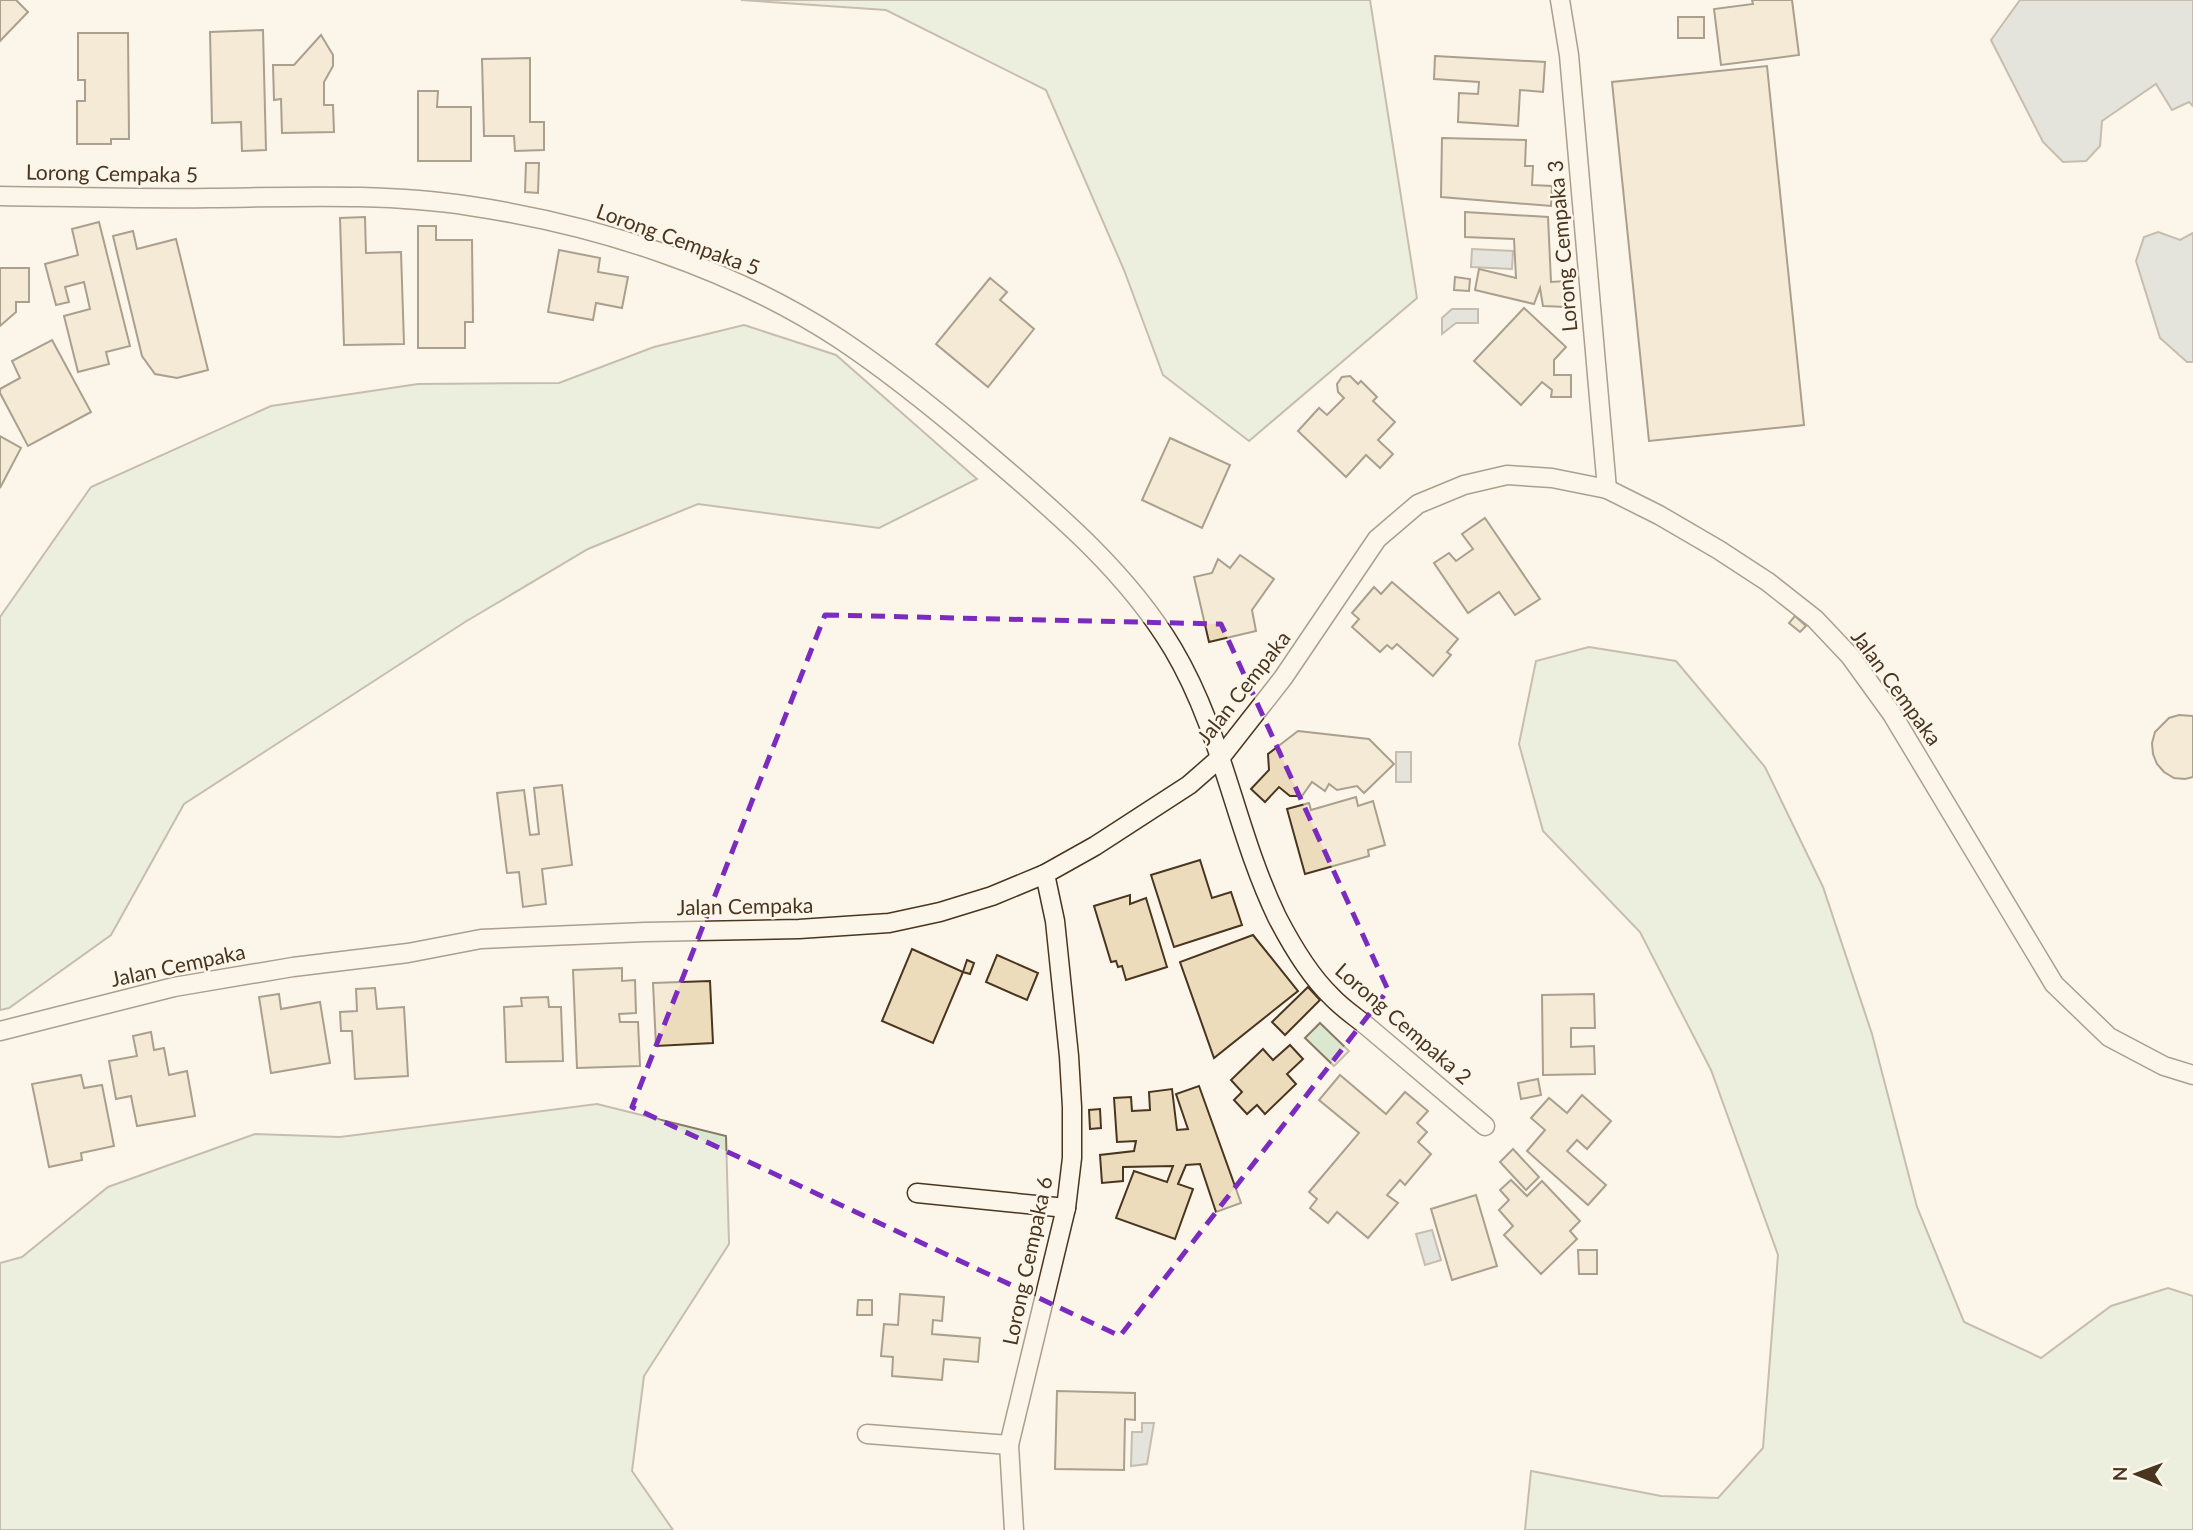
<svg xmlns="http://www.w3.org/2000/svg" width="2193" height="1530" font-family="Lato,sans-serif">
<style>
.green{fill:#dce7d0;stroke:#887966;stroke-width:2}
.water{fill:#c9cecd;stroke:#887966;stroke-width:2}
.building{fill:#ecdcbc;stroke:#4a3520;stroke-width:2}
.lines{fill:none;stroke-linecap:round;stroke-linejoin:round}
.minor-casing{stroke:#4a3520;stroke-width:21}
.minor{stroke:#fbf6e9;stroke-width:18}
.marked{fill:none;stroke:#7b2cbf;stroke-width:5;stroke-dasharray:14 9;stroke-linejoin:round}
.labels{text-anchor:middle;stroke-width:5;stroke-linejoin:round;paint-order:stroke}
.street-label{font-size:21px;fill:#4a3520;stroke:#fbf6e9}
</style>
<rect width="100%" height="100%" fill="#fbf6e9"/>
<!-- green -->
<g class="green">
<polygon points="741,0 1370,0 1417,298 1249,441 1163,375 1124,270 1046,90 886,10"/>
<polygon points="744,325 836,355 977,479 879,528 698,504 588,549 465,622 184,804 111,935 9,1008 0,1010 0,617 91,487 271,406 418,384 559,383 654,347"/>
<polygon points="1589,647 1676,661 1765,767 1823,887 1872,1034 1917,1207 1964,1322 2041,1358 2111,1306 2168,1288 2193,1296 2193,1530 1525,1530 1531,1471 1661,1496 1718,1498 1763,1448 1778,1255 1711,1070 1640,932 1543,831 1519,744 1536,661"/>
<polygon points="1320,1023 1349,1051 1334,1066 1305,1038"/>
<polygon points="597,1104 726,1136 729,1244 644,1376 632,1471 673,1530 0,1530 0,1263 22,1257 108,1187 255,1134 340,1137"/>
</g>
<!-- water -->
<g class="water">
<polygon points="2020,0 2193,0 2193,106 2189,102 2172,110 2156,84 2102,121 2100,146 2086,161 2063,162 2043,142 1991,40"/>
<polygon points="2158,232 2180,240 2193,233 2193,362 2187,362 2160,338 2136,261 2144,237"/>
<polygon points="1472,249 1513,251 1512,269 1471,267"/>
<polygon points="1452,309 1478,309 1478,323 1456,323 1442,334 1442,318"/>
<rect x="1396" y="752" width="15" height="30"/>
<polygon points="1432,1230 1441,1260 1425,1265 1416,1234"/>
<polygon points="1142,1423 1154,1423 1147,1464 1131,1466 1132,1432 1142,1432"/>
</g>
<!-- building -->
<g class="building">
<polygon points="0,0 16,0 28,12 0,41"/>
<polygon points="1752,0 1792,0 1799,55 1721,65 1714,9 1753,4"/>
<rect x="1678" y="17" width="26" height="21"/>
<polygon points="263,30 266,150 242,151 241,122 212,123 210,32"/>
<polygon points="78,33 128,33 129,139 111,139 111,144 77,144 77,101 85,101 85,80 78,80"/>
<polygon points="321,35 333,55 333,66 324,82 324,105 333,105 334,132 282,133 281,99 274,100 273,65 294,65"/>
<polygon points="1435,56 1545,62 1543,92 1520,90 1518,126 1458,122 1459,93 1478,94 1479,82 1434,79"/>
<polygon points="530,58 530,122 544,122 544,150 515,151 514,136 484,136 482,59"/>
<polygon points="1767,66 1804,425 1649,441 1612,82"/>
<polygon points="418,91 438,91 437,107 471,107 471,161 418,161"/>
<polygon points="1442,138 1526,140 1525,166 1533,166 1532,185 1552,186 1551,206 1441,197"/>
<polygon points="526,163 539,163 538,193 525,192"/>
<polygon points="1465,212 1548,217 1551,282 1566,281 1567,307 1543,306 1540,288 1534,304 1475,290 1479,269 1516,278 1514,239 1465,237"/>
<polygon points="365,217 366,253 401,252 404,344 344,345 340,218"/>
<polygon points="99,222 130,346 106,352 109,364 78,372 64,316 90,309 84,282 65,287 69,302 56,305 45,264 78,255 72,229"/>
<polygon points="418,226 436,226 436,240 472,240 473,322 465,322 465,348 418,348"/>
<polygon points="133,231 137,249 176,239 208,370 177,378 155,374 142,356 113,236"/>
<polygon points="559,250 600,258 598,272 628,277 622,308 596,303 593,320 548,312"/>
<polygon points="0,268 29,268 29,302 16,302 16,312 0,326"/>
<polygon points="1455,277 1470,279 1469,291 1454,290"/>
<polygon points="990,278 1007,292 1000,300 1034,329 988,387 936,344"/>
<polygon points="1524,308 1566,347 1554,360 1554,375 1571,375 1571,397 1551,397 1552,390 1542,382 1521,405 1474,361"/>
<polygon points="52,340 91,412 28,446 0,393 0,389 20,378 12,361"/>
<polygon points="1350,376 1358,384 1361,381 1377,397 1373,401 1395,422 1378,440 1393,454 1380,468 1366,455 1346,477 1298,431 1319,408 1327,415 1344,398 1338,392 1337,384 1342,377"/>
<polygon points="0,436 21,448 0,488"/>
<polygon points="1170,438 1230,465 1202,528 1142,500"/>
<polygon points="1485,518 1540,599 1515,615 1499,592 1468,613 1434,563 1449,553 1456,561 1473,549 1462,534"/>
<polygon points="1240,555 1274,579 1252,610 1256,631 1209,642 1194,577 1212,573 1218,559 1230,568"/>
<polygon points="1392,582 1458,639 1447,652 1451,655 1433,676 1397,644 1392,649 1387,645 1380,652 1352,627 1359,619 1352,613 1374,587 1381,594"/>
<polygon points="1795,616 1806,626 1800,632 1789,623"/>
<polygon points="2179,715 2193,716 2193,777 2185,779 2174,778 2164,772 2157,764 2153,754 2152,743 2155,732 2169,718"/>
<polygon points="1298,731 1369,739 1394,764 1364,793 1357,786 1337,790 1329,784 1325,791 1312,782 1302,796 1290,796 1279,787 1265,802 1251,789 1269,770 1268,754"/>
<polygon points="562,785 572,865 542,869 546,904 523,907 519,872 507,873 497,793 524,790 530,835 539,834 534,788"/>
<polygon points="1356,797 1358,806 1373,801 1385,845 1368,850 1369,856 1305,874 1287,809 1309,803 1311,810"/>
<polygon points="1200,860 1212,898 1231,892 1242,925 1174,947 1151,875"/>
<polygon points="1130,895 1130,904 1146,898 1167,967 1126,980 1122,966 1118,967 1116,961 1111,962 1094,906"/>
<polygon points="1253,935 1298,991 1214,1058 1180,962"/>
<polygon points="912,949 963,972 933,1043 882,1021"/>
<polygon points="997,955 1038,973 1027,1000 986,982"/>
<polygon points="967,960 974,963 970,974 963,972"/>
<polygon points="622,968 622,981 635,980 636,1013 619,1014 620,1022 638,1022 640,1066 577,1068 573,970"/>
<polygon points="710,981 713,1043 656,1046 653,983"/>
<polygon points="1308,987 1320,1000 1285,1035 1272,1022"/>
<polygon points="375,988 377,1009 404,1007 408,1076 355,1079 352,1031 341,1031 340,1012 357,1011 356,989"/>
<polygon points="279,994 281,1009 320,1002 330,1063 271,1073 259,997"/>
<polygon points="1594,994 1595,1028 1571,1028 1571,1047 1594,1046 1595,1074 1543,1075 1542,995"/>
<polygon points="548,997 549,1007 561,1007 563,1061 506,1062 504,1007 522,1006 521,998"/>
<polygon points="151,1032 154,1050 164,1048 169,1075 187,1071 195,1116 137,1126 131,1096 116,1099 109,1061 137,1056 133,1036"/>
<polygon points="1290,1045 1303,1059 1287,1074 1296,1084 1265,1114 1257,1105 1247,1114 1234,1100 1242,1092 1231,1080 1263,1049 1273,1060"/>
<polygon points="81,1075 84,1088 102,1085 114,1146 81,1153 82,1160 49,1167 32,1084"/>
<polygon points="1340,1075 1386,1114 1405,1092 1428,1111 1417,1123 1427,1132 1418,1142 1431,1154 1405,1185 1400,1180 1387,1195 1398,1203 1368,1238 1337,1212 1328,1223 1310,1208 1317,1199 1309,1192 1359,1133 1319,1100"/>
<polygon points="1538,1079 1541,1095 1521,1099 1518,1083"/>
<polygon points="1199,1086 1241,1203 1216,1212 1200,1164 1186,1165 1178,1184 1193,1189 1175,1239 1116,1218 1134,1171 1167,1182 1173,1166 1123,1167 1123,1181 1102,1183 1100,1155 1134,1151 1136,1141 1117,1142 1114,1098 1131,1097 1132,1111 1150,1110 1149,1092 1172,1089 1177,1130 1188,1129 1176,1094"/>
<polygon points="1582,1095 1611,1121 1587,1149 1577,1140 1567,1151 1606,1185 1588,1205 1527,1151 1545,1130 1531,1118 1549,1098 1567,1113"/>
<polygon points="1100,1109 1101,1128 1090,1129 1089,1110"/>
<polygon points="1513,1149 1539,1177 1526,1190 1500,1162"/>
<polygon points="1511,1180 1527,1196 1542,1181 1580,1221 1570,1231 1577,1239 1541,1274 1504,1235 1513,1226 1499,1210 1509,1200 1500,1190"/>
<polygon points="1476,1195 1497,1266 1452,1280 1431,1209"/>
<polygon points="1578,1250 1597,1250 1597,1274 1579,1274"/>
<polygon points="900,1294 944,1297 942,1321 933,1320 932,1334 980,1338 978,1362 944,1359 942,1380 892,1376 893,1357 881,1356 884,1324 898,1325"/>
<polygon points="858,1300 872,1300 872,1315 857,1315"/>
<polygon points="1057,1391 1135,1393 1135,1420 1125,1419 1124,1470 1055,1469"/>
</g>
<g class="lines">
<!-- minor casing -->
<g class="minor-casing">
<g id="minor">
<polyline points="1560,0 1569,55 1607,489"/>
<path d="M0 196C70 197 141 199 211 198 297 197 385 193 470 206 597 225 729 267 838 338 888 371 936 410 982 449 1051 508 1126 570 1173 649 1223 733 1235 830 1277 917 1291 944 1309 975 1331 996 1342 1008 1356 1017 1368 1027 1407 1060 1446 1093 1485 1126"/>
<polyline points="0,1031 174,987 293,967 408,953 481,939 645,932 799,929 889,923 940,912 992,896 1045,874 1095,846 1189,785 1221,757 1283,678 1377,539 1418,504 1464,485 1507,475 1552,478 1607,489 1659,515 1719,550 1768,582 1815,619 1850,656 1892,714 2054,984 2109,1037 2164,1066 2193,1075"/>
<polyline points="917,1193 1066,1208"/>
<polyline points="867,1434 1009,1445"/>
<polyline points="1014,1530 1009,1445 1066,1208 1072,1158 1072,1107 1069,1056 1055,921 1045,874"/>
</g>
</g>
<!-- minor -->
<use href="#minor" class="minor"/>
</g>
<!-- marked area -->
<path d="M0 0H2193V1530H0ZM825 615 1221 624 1388 990 1120 1336 632 1107Z" fill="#fbf6e9" fill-opacity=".55" fill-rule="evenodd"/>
<path class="marked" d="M825 615 1221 624 1388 990 1120 1336 632 1107Z"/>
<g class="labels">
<!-- street labels -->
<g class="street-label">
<text transform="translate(112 174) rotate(1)" y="7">Lorong Cempaka 5</text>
<text transform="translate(678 240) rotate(20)" y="7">Lorong Cempaka 5</text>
<text transform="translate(1563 246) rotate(-95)" y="7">Lorong Cempaka 3</text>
<text transform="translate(1244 688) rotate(-52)" y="7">Jalan Cempaka</text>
<text transform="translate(1896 688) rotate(54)" y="7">Jalan Cempaka</text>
<text transform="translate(745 907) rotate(-1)" y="7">Jalan Cempaka</text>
<text transform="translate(178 966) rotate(-12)" y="7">Jalan Cempaka</text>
<text transform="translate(1403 1024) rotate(41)" y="7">Lorong Cempaka 2</text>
<text transform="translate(1028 1261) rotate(-78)" y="7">Lorong Cempaka 6</text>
</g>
</g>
<!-- north arrow -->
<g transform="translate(2137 1474) rotate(271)" stroke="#fbf6e9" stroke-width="5" paint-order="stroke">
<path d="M0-5L12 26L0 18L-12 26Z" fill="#4a3520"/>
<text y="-10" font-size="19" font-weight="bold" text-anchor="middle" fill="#4a3520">N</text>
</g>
</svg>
